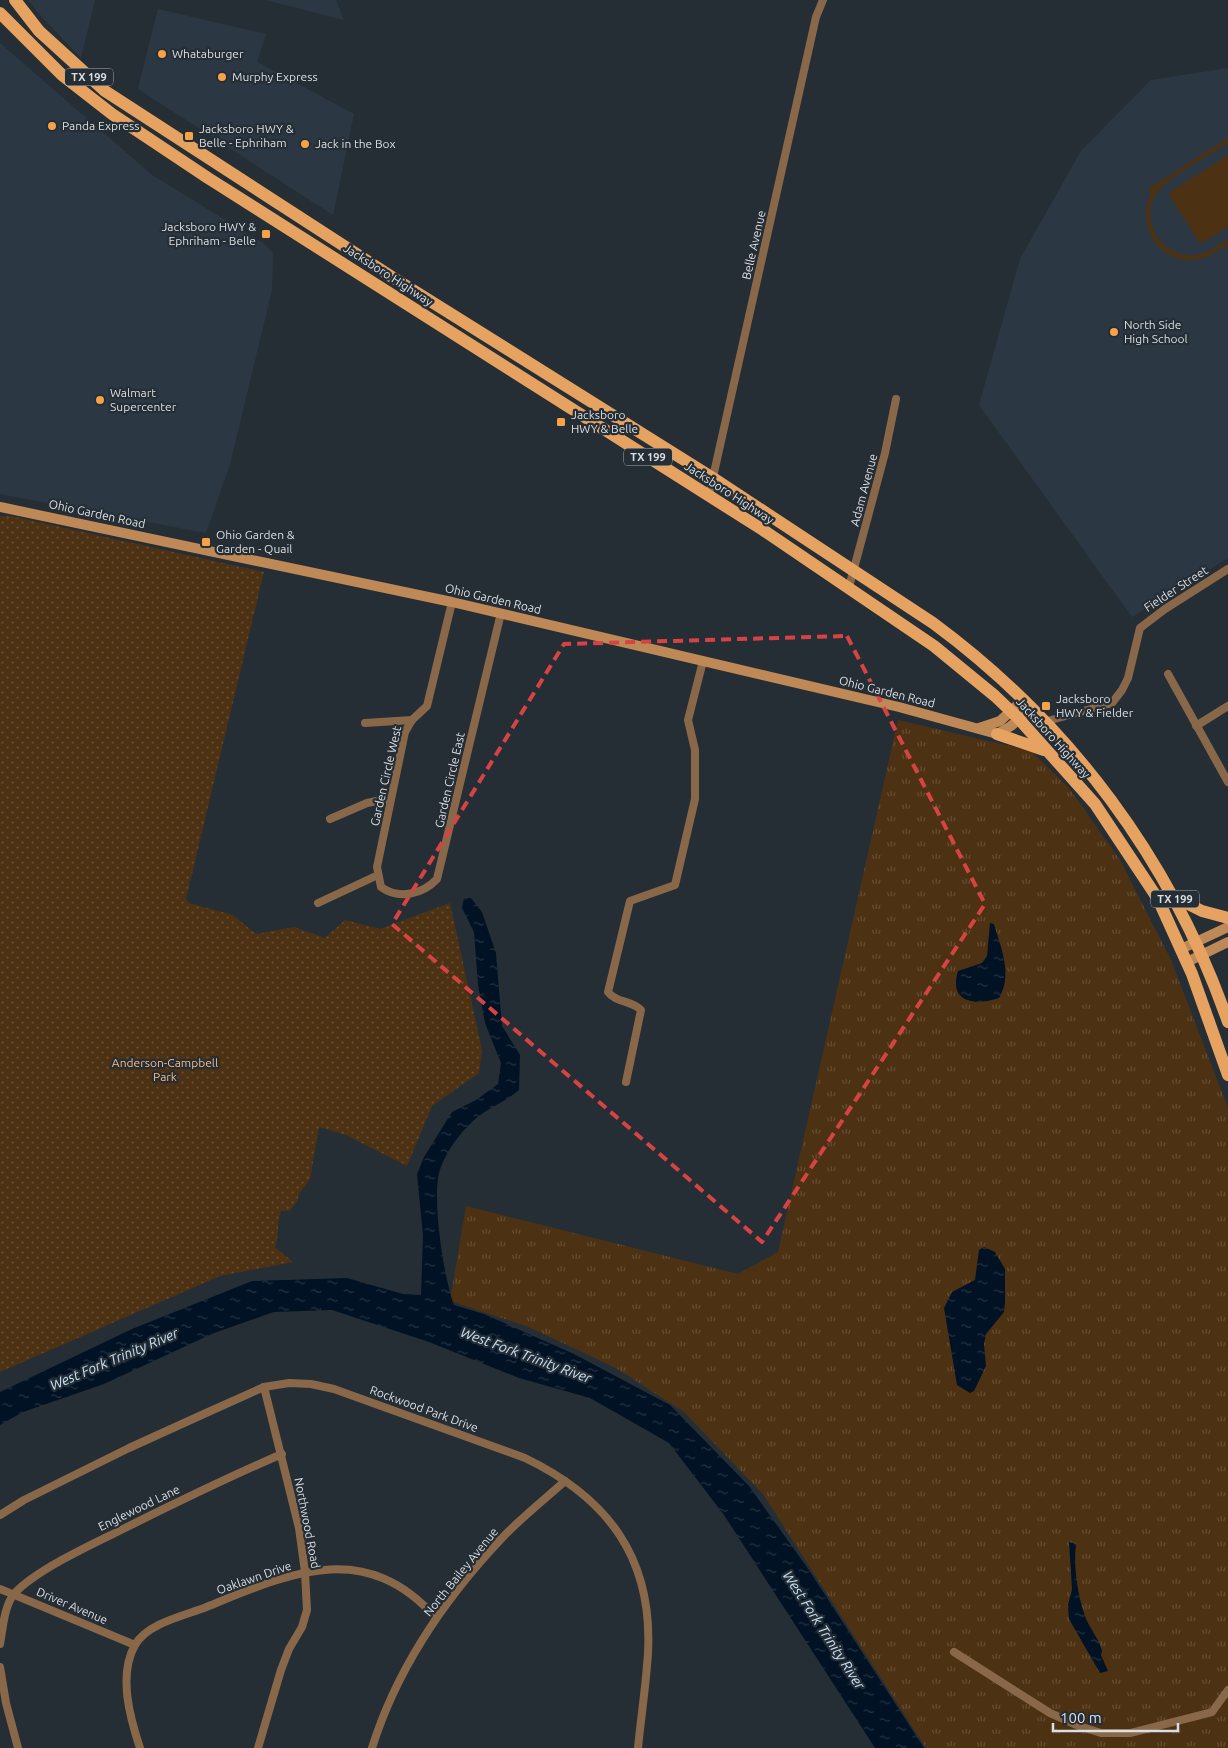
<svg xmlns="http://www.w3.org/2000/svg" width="1228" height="1748" font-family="Ubuntu,sans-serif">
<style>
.built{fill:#2b3844}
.grass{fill:url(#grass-tufts)}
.park{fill:url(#park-dots)}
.pitch{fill:#4d3113}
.water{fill:url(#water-ripples)}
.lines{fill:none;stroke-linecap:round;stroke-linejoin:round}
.street{stroke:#89684a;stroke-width:8}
.secondary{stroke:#be8957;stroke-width:10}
.primary{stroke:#e6a261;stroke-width:12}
.marked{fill:none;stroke:#d74344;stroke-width:4;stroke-dasharray:10 6;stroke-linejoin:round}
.poi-dot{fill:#f7a148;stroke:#262e35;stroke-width:2}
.labels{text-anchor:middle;stroke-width:4.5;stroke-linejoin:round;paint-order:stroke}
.shield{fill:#262e35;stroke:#a4aab0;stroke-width:1}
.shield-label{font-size:11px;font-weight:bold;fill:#dadfe4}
.poi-label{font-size:12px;fill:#dadfe4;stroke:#262e35;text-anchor:start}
.street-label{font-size:12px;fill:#dadfe4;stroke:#262e35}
.park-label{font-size:12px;fill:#f9ba7f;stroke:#262e35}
.water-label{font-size:14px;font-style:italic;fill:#c7e1f8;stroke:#262e35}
</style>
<defs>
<pattern id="grass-tufts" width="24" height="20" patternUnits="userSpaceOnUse" patternTransform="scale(1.25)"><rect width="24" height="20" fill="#4d3113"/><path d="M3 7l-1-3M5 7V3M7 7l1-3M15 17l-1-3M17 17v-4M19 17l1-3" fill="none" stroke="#664e35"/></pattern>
<pattern id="park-dots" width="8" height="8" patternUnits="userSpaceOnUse" patternTransform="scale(1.25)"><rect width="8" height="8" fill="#4d3113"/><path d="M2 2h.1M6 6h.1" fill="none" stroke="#664e35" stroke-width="1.8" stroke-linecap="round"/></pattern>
<pattern id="water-ripples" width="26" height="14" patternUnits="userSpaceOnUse" patternTransform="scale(1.25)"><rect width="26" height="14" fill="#001223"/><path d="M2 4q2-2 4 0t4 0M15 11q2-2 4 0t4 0" fill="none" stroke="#253443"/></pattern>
</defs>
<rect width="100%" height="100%" fill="#262e35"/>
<!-- built -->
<g class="built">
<polygon points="28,0 95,0 81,58 42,17"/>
<polygon points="266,0 336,0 344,20"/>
<polygon points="158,9 266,34 257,62 354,114 333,215 138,89"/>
<polygon points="0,43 152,175 263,243 273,253 272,290 230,464 206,533 0,494"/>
<polygon points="1228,68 1228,558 1132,617 979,405 1020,259 1081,151 1151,80"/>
</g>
<!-- grass -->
<polygon class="grass" points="898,720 1031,751 1069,788 1120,860 1171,960 1228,1108 1228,1748 926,1748 763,1494 684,1412 616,1368 529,1327 450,1301 466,1206 738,1274 778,1252"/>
<!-- park -->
<path class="park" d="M0 516H11L264 572 186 899 189 903 233 915 256 934 294 927 325 938 345 920 380 929 450 903 482 1050 479 1073 432 1106 407 1166 346 1135 319 1127 310 1179 299 1194 297 1202 289 1211H281C276 1223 280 1235 275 1247L293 1262 220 1276 0 1372Z"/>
<!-- pitch -->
<g class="pitch">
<path d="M1228 138V143C1210 155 1167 177 1156 194 1139 221 1162 258 1194 255 1207 254 1217 246 1228 239V244C1217 251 1207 259 1193 260 1157 262 1136 224 1151 193L1148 189Z"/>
<polygon points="1228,155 1228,227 1200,244 1168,193"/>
</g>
<!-- water -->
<g class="water">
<path d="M464 898H471L482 912 496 953 502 1026 520 1055 519 1090C504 1103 481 1111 469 1125 456 1138 444 1155 439 1173 432 1201 444 1278 454 1305L484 1314 574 1354 670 1405 749 1486 811 1573 924 1748H875L724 1515 669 1443 590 1398 519 1378 429 1342 332 1310 274 1312 214 1333 104 1384 23 1412 0 1425V1392L132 1329 252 1281 347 1278 403 1294 421 1295 423 1235 417 1174 424 1157 452 1112 476 1100 498 1084 501 1063 485 1023 478 985 474 932 462 908Z"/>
<path d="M990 923 994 924C1001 948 1013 975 999 998 976 1006 948 1003 958 971L982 963 987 956Z"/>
<polygon points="984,1247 995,1252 1005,1269 1005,1302 1004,1312 986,1334 984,1344 986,1366 974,1391 970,1393 957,1385 944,1308 952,1292 975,1280 979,1250"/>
<path d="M1069 1542 1076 1544C1073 1567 1078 1597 1086 1619 1091 1630 1099 1639 1102 1651L1101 1655 1108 1671 1100 1673 1069 1619 1068 1605 1072 1589Z"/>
</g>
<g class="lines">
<!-- street -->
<g class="street">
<polyline points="709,495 816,17 823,0"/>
<polyline points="849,587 885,453 896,399"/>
<path d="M452 602 427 706 412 720 405 732 377 867 381 887C399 900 423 894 437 879L501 613"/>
<polyline points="1168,674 1228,782"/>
<polyline points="1044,722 1112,703 1122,690 1128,678 1140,628 1165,609 1228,569"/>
<polyline points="365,723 412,720"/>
<polyline points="1196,726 1228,706"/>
<polyline points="330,819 367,803 391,798"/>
<polyline points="318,903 378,875"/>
<path d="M626 1082 641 1010C631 1000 616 1003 608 992L630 901 675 885 695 799V750L688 720 703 661"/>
<path d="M0 1515 24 1500 129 1448 206 1413 264 1387 289 1383 311 1384 334 1389 525 1458C608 1498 653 1558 648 1653 646 1685 641 1717 638 1748"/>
<polyline points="0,1589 135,1645"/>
<path d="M0 1644C3 1628 4 1605 15 1593 34 1572 86 1547 113 1534 169 1506 224 1479 282 1454"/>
<polyline points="954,1652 1050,1713 1079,1726 1101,1733 1130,1733 1212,1712 1228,1690"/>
<polyline points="0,1667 6,1703 18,1748"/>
<path d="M140 1748C130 1718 118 1675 135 1645 147 1624 182 1616 204 1608 288 1574 364 1537 436 1618"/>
<polyline points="258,1748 281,1670 289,1649 302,1627 307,1610 305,1572 299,1528 264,1387"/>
<path d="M372 1748C397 1668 446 1597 503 1537 522 1517 545 1499 565 1481"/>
</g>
<!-- secondary -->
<g class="secondary">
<polyline points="0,507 452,602 899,707 997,734 1011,726 1031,708"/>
<polyline points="979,728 1000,721 1023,700"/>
<polyline points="1181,949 1228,927"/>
<polyline points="1187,962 1228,942"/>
</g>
<!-- primary -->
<g class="primary">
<path d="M15 0 39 31 105 91 392 277 713 478 933 623C1070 724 1172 861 1228 1022"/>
<polyline points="0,13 62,75 112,114 208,178 763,530 934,646 995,696 1019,719 1095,804 1158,899 1192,974 1228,1075"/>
<polyline points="997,734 1044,750"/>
<polyline points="1174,897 1202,911 1228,918"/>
</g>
</g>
<!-- marked area -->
<path class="marked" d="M847 636 985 904 762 1242 392 924 564 644Z"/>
<!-- markers -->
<g class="poi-dot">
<circle cx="162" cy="54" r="5"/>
<circle cx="222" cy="77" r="5"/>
<circle cx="52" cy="126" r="5"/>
<rect x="184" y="131" width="10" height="10" rx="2.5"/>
<circle cx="305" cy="144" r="5"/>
<rect x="261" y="229" width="10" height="10" rx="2.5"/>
<circle cx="1114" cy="332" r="5"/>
<circle cx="100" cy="400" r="5"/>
<rect x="556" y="417" width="10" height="10" rx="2.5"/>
<rect x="201" y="537" width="10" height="10" rx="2.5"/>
<rect x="1041" y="701" width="10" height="10" rx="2.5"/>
</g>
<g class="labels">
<!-- shield labels -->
<g class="shield">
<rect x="65" y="68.5" width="48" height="17" rx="4"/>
<rect x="624" y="448.5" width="48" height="17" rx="4"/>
<rect x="1151" y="890.5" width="48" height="17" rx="4"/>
</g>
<g class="shield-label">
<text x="89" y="81">TX 199</text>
<text x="648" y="461">TX 199</text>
<text x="1175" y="903">TX 199</text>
</g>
<!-- poi labels -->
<g class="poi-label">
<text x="172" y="58">Whataburger</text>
<text x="232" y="81">Murphy Express</text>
<text x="62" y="130">Panda Express</text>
<text x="199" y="133">Jacksboro HWY &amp;<tspan x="199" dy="14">Belle - Ephriham</tspan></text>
<text x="315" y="148">Jack in the Box</text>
<text x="256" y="231" text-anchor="end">Jacksboro HWY &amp;<tspan x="256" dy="14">Ephriham - Belle</tspan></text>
<text x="1124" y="329">North Side<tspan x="1124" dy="14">High School</tspan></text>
<text x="110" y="397">Walmart<tspan x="110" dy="14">Supercenter</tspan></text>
<text x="571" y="419">Jacksboro<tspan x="571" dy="14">HWY &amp; Belle</tspan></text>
<text x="216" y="539">Ohio Garden &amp;<tspan x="216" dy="14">Garden - Quail</tspan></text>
<text x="1056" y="703">Jacksboro<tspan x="1056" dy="14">HWY &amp; Fielder</tspan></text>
</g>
<!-- street labels -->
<g class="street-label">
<text transform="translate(754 245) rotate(-77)" y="4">Belle Avenue</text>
<text transform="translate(388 275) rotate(33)" y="4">Jacksboro Highway</text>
<text transform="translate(864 490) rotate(-75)" y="4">Adam Avenue</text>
<text transform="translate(729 493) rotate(33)" y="4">Jacksboro Highway</text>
<text transform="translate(97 514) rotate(12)" y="4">Ohio Garden Road</text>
<text transform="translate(1176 589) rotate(-33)" y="4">Fielder Street</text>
<text transform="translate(493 599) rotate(13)" y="4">Ohio Garden Road</text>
<text transform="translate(887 692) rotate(14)" y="4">Ohio Garden Road</text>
<text transform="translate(1053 738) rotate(48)" y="4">Jacksboro Highway</text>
<text transform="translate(386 776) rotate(-77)" y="4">Garden Circle West</text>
<text transform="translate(450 780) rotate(-77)" y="4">Garden Circle East</text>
<text transform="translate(424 1409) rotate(20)" y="4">Rockwood Park Drive</text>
<text transform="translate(139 1508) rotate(-26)" y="4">Englewood Lane</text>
<text transform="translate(307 1523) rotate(79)" y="4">Northwood Road</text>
<text transform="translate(461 1572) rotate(-51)" y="4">North Bailey Avenue</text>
<text transform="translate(254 1578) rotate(-19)" y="4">Oaklawn Drive</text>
<text transform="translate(72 1606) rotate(23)" y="4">Driver Avenue</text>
</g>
<!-- park labels -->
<g class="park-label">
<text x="165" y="1067">Anderson-Campbell<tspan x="165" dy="14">Park</tspan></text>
</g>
<!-- water labels -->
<g class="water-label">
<text transform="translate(526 1355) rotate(20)" y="5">West Fork Trinity River</text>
<text transform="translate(114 1359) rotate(-23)" y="5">West Fork Trinity River</text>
<text transform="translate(824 1630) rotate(57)" y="5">West Fork Trinity River</text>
</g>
</g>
<!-- scale -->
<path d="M1053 1723v8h125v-8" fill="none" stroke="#dadfe4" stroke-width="2.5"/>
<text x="1060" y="1723" font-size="15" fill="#dadfe4" stroke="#262e35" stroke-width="4" paint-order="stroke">100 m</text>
</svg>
